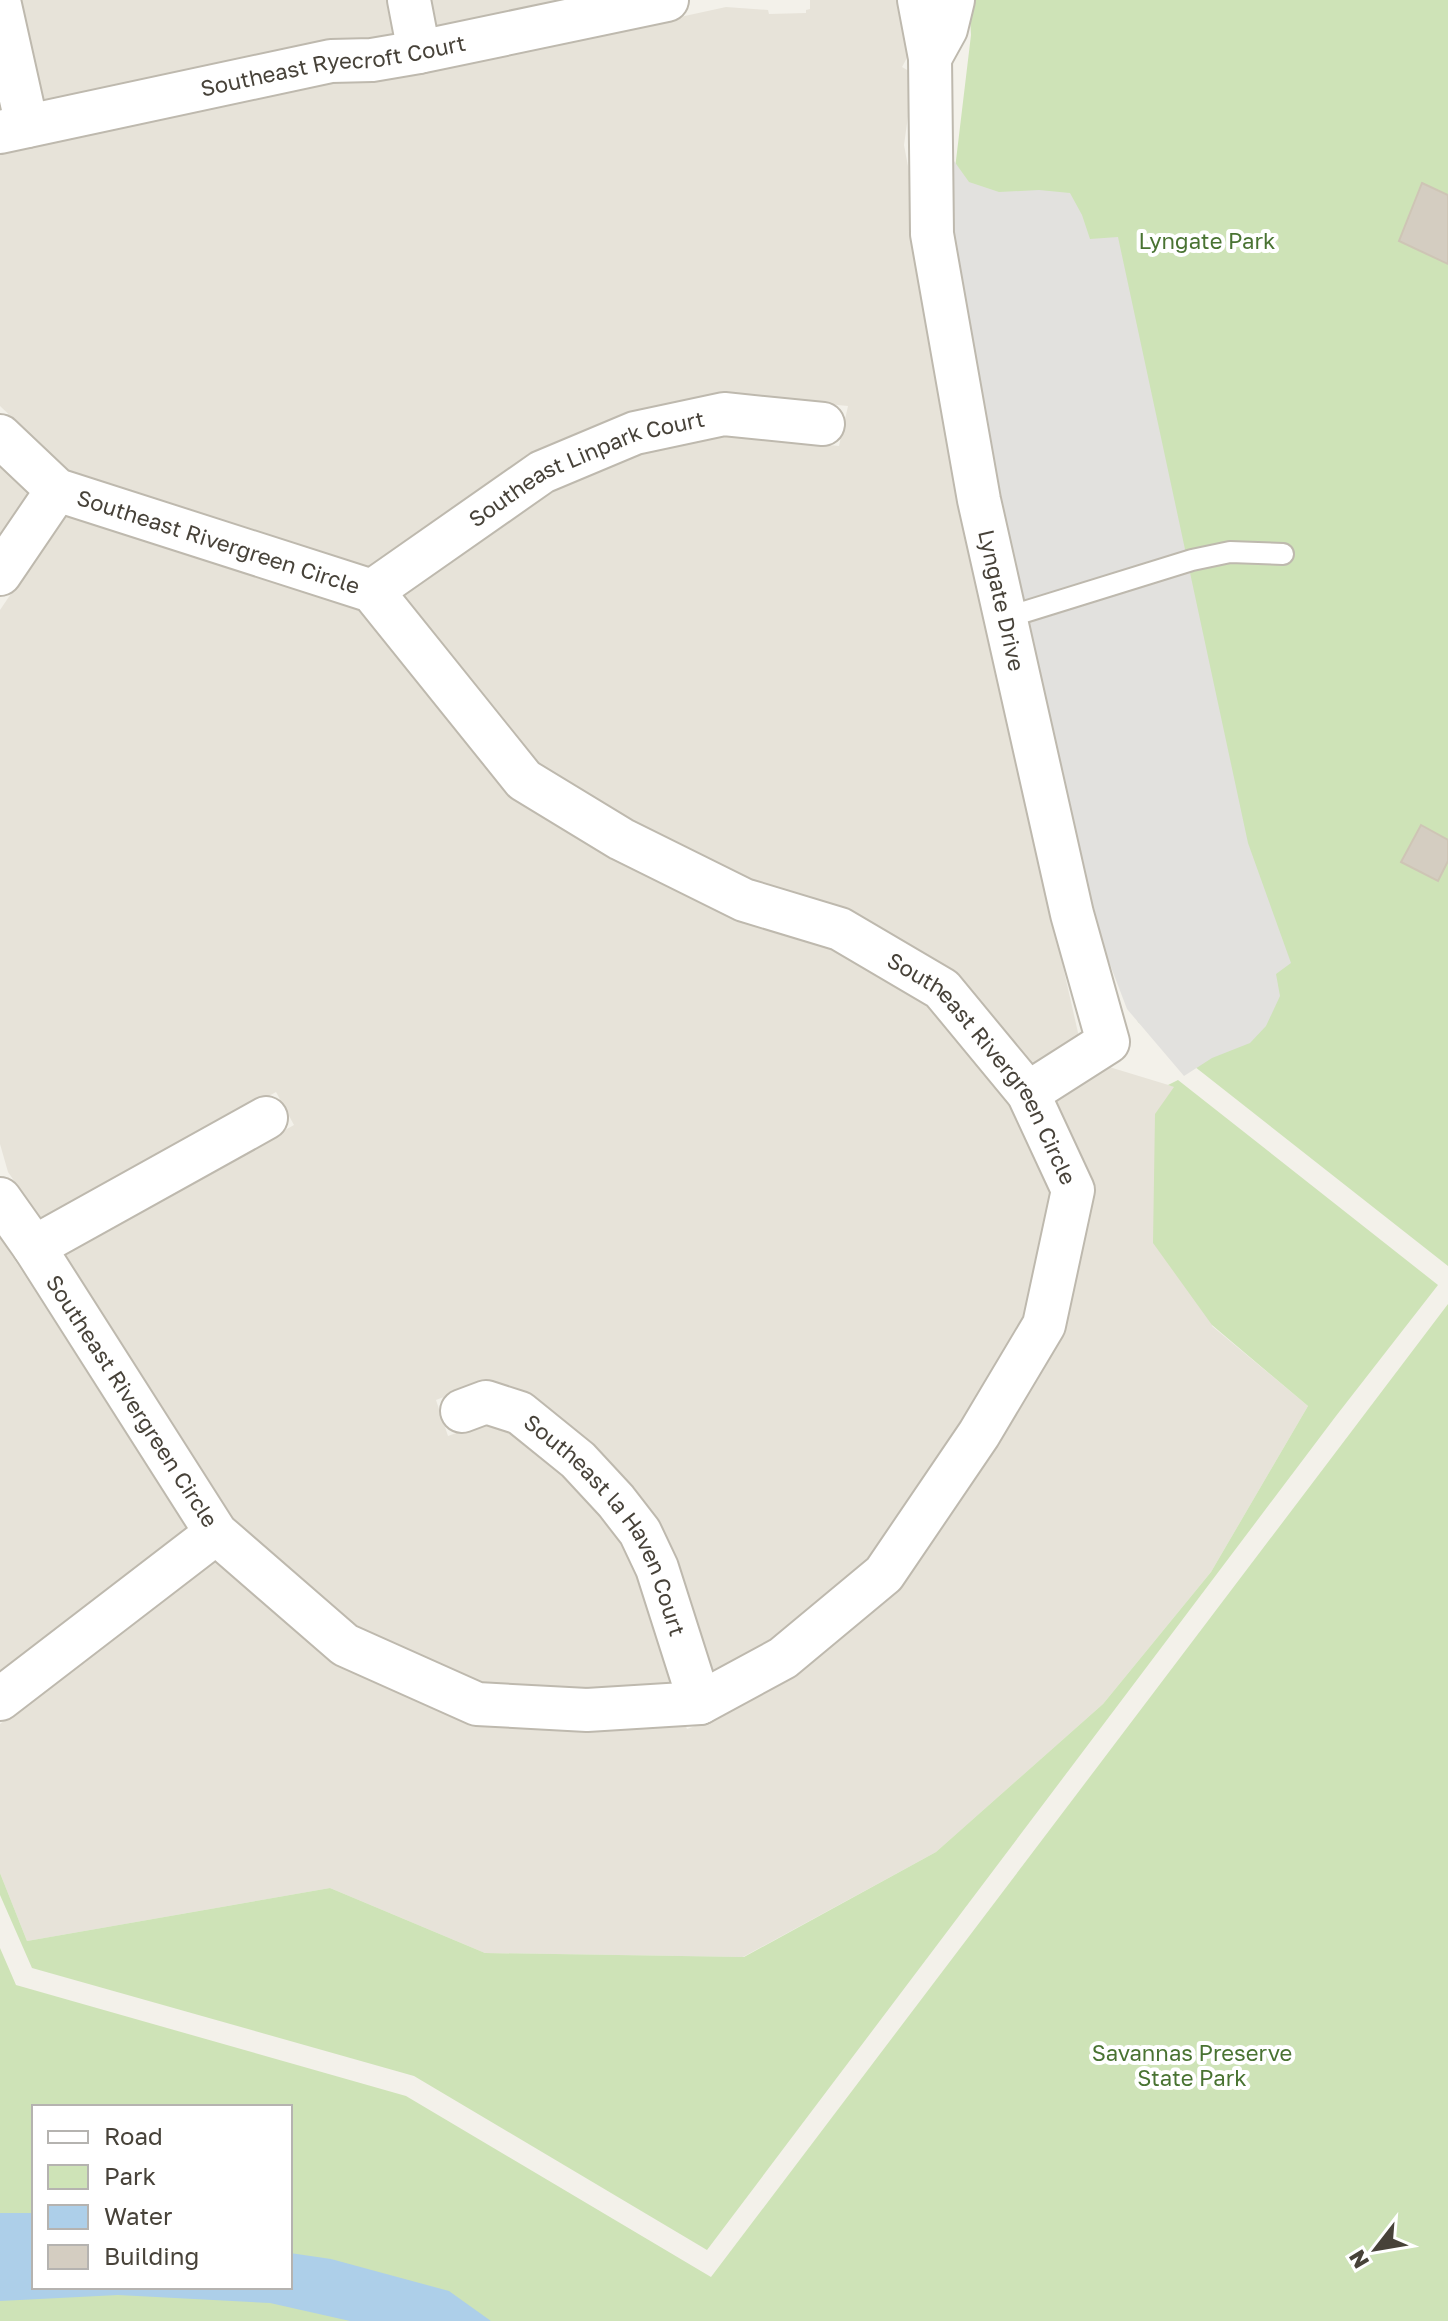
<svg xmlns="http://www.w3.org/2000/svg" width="1448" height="2321" font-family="'Golos Text',sans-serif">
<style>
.residential{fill:#e7e3d9}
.green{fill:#cee3b7;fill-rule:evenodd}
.parking{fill:#e2e1de}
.water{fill:#adcfe9}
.building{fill:#d4cdc1;stroke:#cec5b5;stroke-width:2}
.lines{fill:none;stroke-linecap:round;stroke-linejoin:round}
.lane-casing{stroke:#beb9ae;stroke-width:24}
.street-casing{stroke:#beb9ae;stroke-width:46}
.lane{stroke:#fff;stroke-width:20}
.street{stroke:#fff;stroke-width:42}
.labels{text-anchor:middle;stroke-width:8;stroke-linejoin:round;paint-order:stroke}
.street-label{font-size:22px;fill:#474239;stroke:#fff}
.park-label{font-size:22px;fill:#497332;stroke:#fff}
</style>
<rect width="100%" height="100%" fill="#f3f1ea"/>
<!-- residential -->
<g class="residential">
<polygon points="21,0 387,0 395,36 44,103"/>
<polygon points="430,0 572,0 436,29"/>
<polygon points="810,0 897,0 908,56 902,67 909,71 909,109 904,145 910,177 911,239 958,505 1079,1037 1034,1066 954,971 853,912 754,882 633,821 539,764 402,594 551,489 640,452 723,434 839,446 848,406 728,394 370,569 70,472 0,406 0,152 332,82 404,77 726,7 768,10 769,14 806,13 806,10 810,9"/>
<polygon points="0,466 30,494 0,539"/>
<polygon points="65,514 358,608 511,797 610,857 733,918 830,947 927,1005 1010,1105 1052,1194 1024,1320 961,1425 868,1562 772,1642 714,1674 677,1561 659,1522 632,1487 595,1446 534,1397 494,1383 480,1383 436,1400 448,1436 484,1423 508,1431 563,1475 599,1514 622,1543 637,1576 672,1685 590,1690 484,1685 358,1628 232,1519 64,1253 294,1125 276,1092 42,1221 8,1172 0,1144 0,610"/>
<polygon points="1106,1066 1175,1087 1212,1326 1308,1406 1211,1572 1103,1704 936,1852 743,1957 485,1953 330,1888 27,1941 0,1873 0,1724 213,1559 335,1664 473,1724 685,1724 687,1729 727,1714 726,1711 792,1676 1063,1334 1094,1193 1093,1181 1055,1099"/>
<polygon points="0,1237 188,1530 0,1675"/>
</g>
<!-- green -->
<g class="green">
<polygon points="969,0 1448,0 1448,1266 1138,1022 1061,756 954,177 971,35"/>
<polygon points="1178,1080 1438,1285 1336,1416 707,2250 414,2076 32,1968 0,1895 0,1873 27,1941 330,1888 485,1953 744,1957 936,1852 1103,1704 1211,1572 1308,1406 1212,1325 1153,1243 1155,1114 1174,1087 1168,1085"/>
<path d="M1448 1304V2321H0V1948L16 1985 406 2096 711 2277ZM34 2107H290V2287H34Z"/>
</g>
<!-- parking -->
<polygon class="parking" points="949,154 969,182 999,192 1039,190 1070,193 1082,215 1090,239 1118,237 1248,843 1291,963 1276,974 1280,996 1266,1026 1250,1043 1212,1058 1184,1076 1127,1009 1095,925 1013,570 952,247"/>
<!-- water -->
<polygon class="water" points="0,2213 34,2213 34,2287 290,2287 290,2253 331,2259 449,2291 491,2321 350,2321 270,2303 118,2295 0,2301"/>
<!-- building -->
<g class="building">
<polygon points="1422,183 1448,195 1448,264 1399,241"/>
<polygon points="1421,825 1448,840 1448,861 1438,881 1401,862"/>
</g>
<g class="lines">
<!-- lane casing -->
<g class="lane-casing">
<polyline id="lane" points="1005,618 1192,560 1230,552 1283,554"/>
</g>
<!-- street casing -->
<g class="street-casing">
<g id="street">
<polyline points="409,0 419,52"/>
<path id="s1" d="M919 0 930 58 932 234 979 500 1072 914 1108 1042 1028 1093"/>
<polyline points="0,5 27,126"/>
<polyline points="930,58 946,29 953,0"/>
<path id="s2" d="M0 132 331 61 372 60 419 52 667 0"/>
<path id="s3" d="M0 436 57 490 372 591 524 780 621 839 744 900 840 929 942 989 1028 1093 1073 1190 1044 1325 979 1434 884 1574 783 1658 700 1703 587 1710 477 1704 345 1645 216 1533 34 1247 0 1199"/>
<polyline points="0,574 57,490"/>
<path id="s4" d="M372 591 542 472 635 433 724 414 823 424"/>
<polyline points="34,1247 266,1118"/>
<path id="s5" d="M462 1411 486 1402 520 1413 578 1460 616 1501 640 1532 657 1568 700 1703"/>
<polyline points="0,1699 216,1533"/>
</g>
</g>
<!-- lane -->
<use href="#lane" class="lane"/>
<!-- street -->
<use href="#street" class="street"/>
</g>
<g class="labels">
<!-- street labels -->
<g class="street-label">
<text dy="8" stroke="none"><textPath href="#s2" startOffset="340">Southeast Ryecroft Court</textPath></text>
<text dy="8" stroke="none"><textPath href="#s4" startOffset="250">Southeast Linpark Court</textPath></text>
<text dy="8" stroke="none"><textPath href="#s3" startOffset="248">Southeast Rivergreen Circle</textPath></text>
<text dy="8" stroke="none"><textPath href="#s1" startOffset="608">Lyngate Drive</textPath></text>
<text dy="8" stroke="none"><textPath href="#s3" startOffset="1208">Southeast Rivergreen Circle</textPath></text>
<text transform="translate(132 1401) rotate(57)" y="8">Southeast Rivergreen Circle</text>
<text dy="8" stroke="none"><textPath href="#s5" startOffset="206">Southeast la Haven Court</textPath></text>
</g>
<!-- park labels -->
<g class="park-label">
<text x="1207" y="249">Lyngate Park</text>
<text x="1192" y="2061">Savannas Preserve<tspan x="1192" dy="25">State Park</tspan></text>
</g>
</g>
<!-- legend -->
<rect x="32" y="2105" width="260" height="184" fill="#ffffff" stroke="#b5b3b0" stroke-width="2"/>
<rect x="48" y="2131" width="40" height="12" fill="#ffffff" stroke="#b5b3b0" stroke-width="2"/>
<text x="104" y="2145" font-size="24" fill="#474239">Road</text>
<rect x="48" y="2165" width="40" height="24" fill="#cee3b7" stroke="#b5b3b0" stroke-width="2"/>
<text x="104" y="2185" font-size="24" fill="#474239">Park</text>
<rect x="48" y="2205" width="40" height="24" fill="#adcfe9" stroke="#b5b3b0" stroke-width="2"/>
<text x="104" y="2225" font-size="24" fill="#474239">Water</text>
<rect x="48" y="2245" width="40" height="24" fill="#d4cdc1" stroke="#b5b3b0" stroke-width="2"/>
<text x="104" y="2265" font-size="24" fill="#474239">Building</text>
<!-- north arrow -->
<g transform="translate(1376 2249) rotate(239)" stroke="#ffffff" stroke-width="6" paint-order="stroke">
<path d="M0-6L14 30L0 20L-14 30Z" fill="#474239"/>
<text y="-12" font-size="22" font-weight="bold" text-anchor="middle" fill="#474239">N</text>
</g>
</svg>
